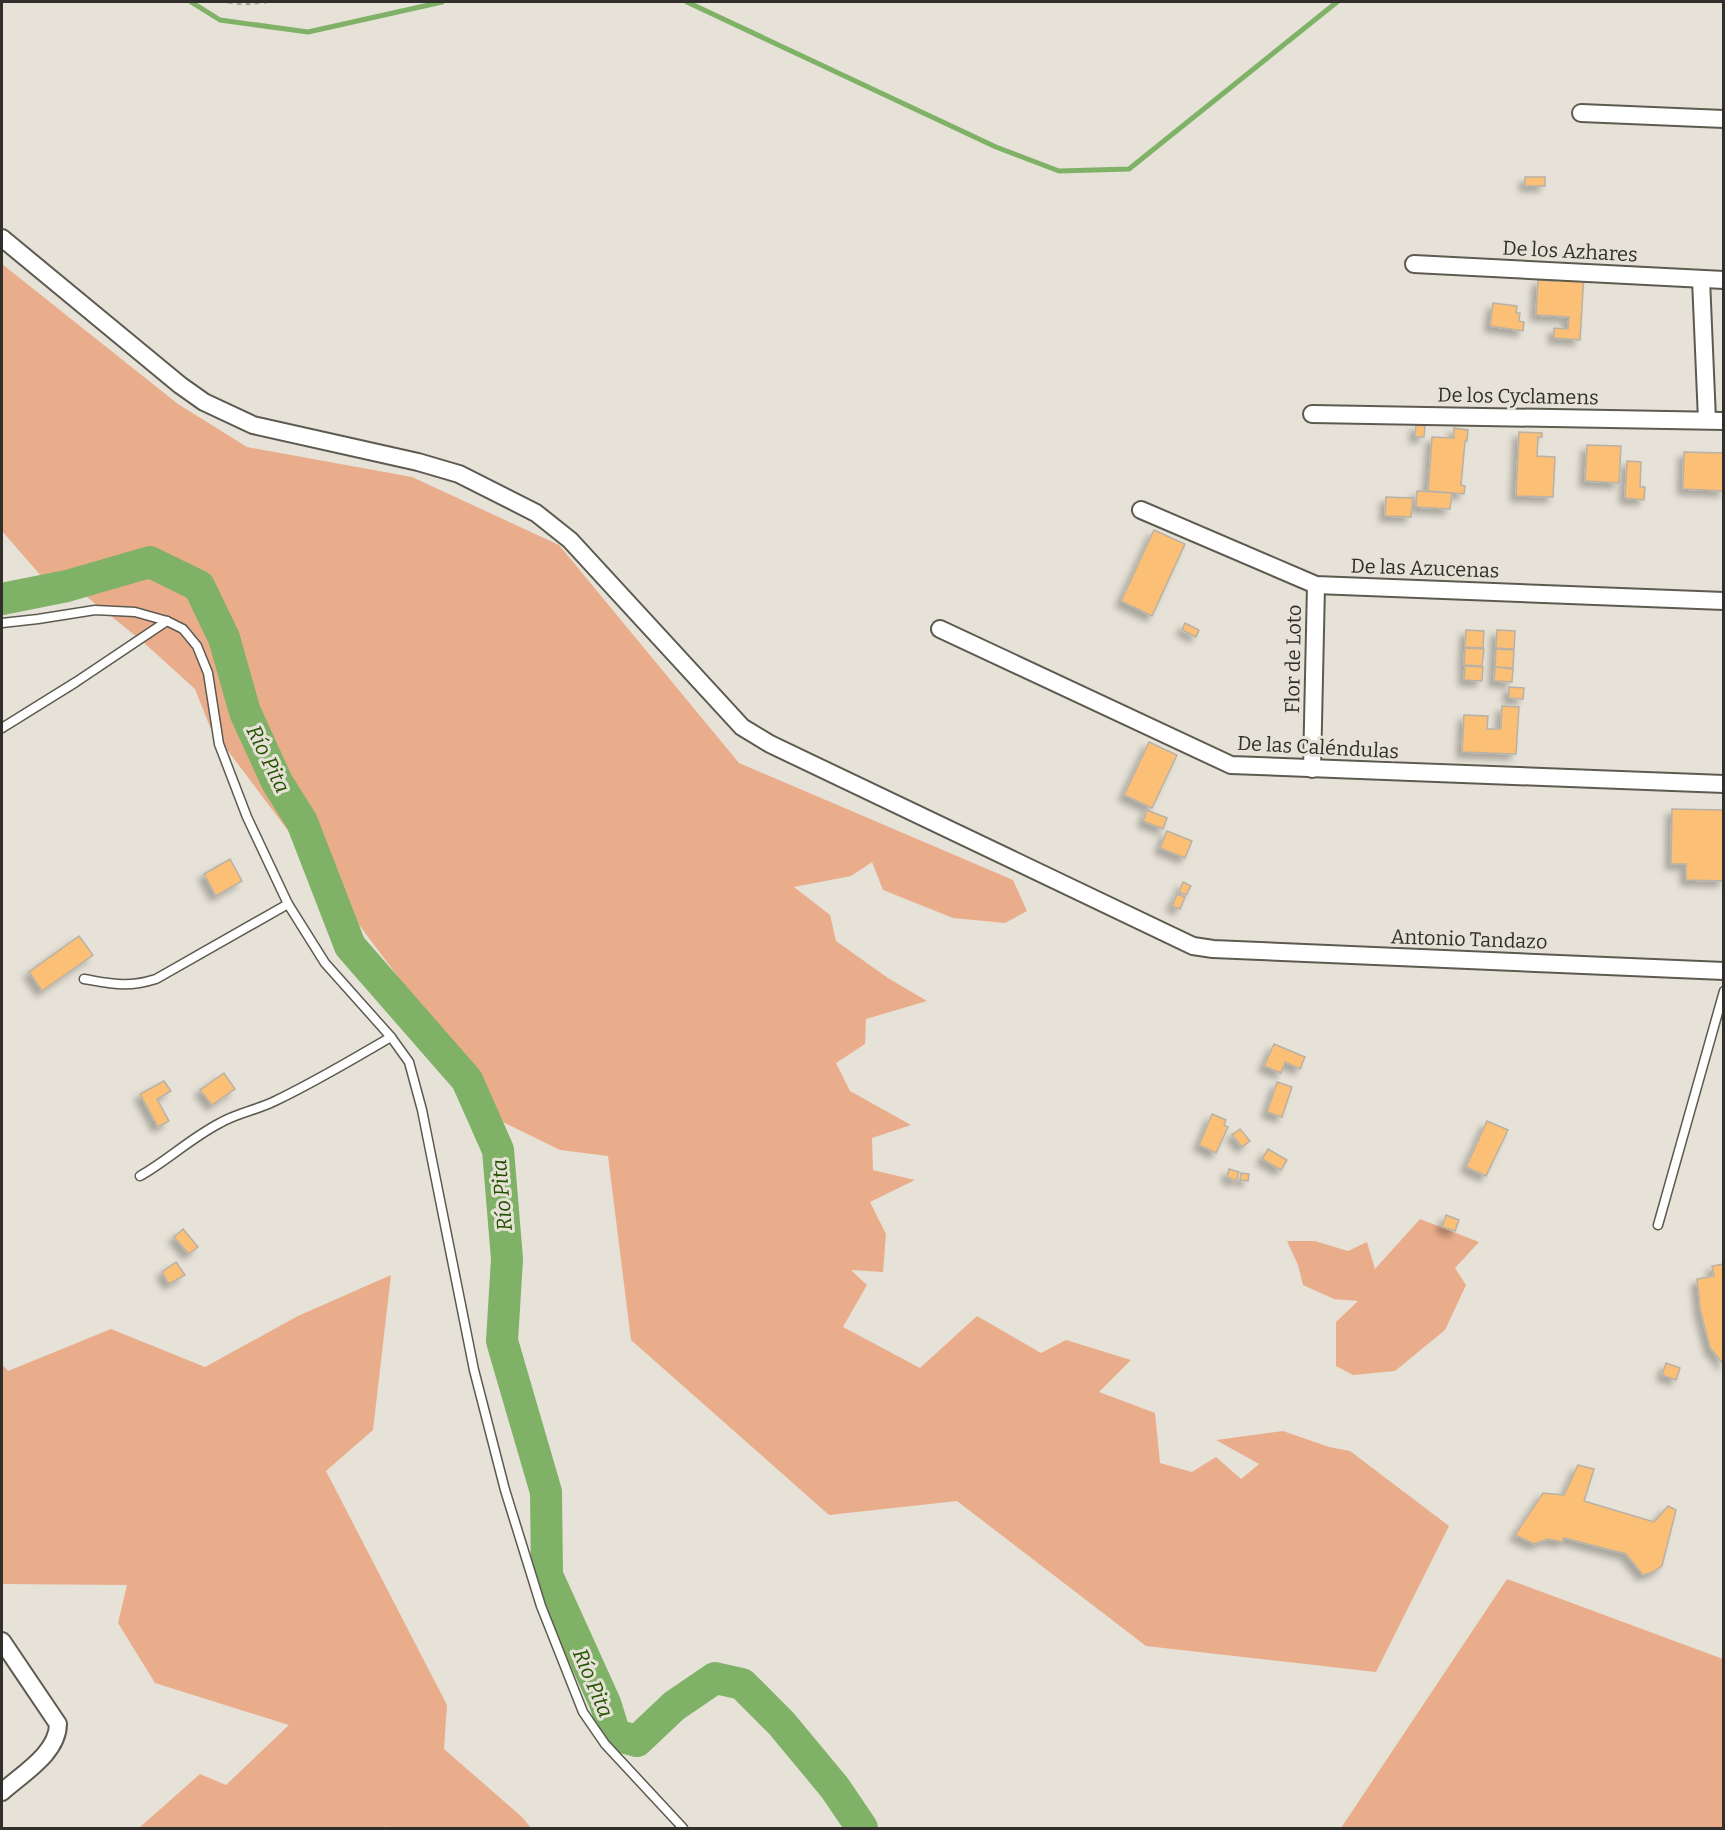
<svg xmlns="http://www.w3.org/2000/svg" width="1725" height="1830" font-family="Bitter,serif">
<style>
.green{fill:#eaad8c}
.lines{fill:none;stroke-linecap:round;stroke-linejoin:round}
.stream{stroke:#7fb167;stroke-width:5}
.river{stroke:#7fb167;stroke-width:32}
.building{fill:#fbbf75;stroke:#b9b1a7;stroke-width:1.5;filter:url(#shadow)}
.service-casing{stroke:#5d5a50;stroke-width:11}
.minor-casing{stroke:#5d5a50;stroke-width:20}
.path{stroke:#a8a59c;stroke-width:3;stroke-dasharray:4.5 4.5;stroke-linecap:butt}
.service{stroke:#fff;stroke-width:8}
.minor{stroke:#fff;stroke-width:16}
.labels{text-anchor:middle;stroke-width:6;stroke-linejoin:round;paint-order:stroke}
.street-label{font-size:20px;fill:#302f2b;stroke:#e6e2d7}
.water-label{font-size:21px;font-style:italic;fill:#245200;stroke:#e6e2d7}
</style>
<defs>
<filter id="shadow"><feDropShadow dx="-5.5" dy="5.5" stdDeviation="3" flood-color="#0004"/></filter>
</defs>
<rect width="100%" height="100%" fill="#e6e2d7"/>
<!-- green -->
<g class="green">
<polygon points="2,264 178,404 247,447 412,477 559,545 739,763 1013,880 1027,911 1005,923 953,918 883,890 872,862 851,876 794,887 830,915 836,941 888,978 927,1001 866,1019 865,1044 836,1063 850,1091 911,1125 872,1138 873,1170 915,1180 870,1202 886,1234 883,1272 851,1270 867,1285 843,1327 920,1368 977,1316 1041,1353 1066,1340 1131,1360 1099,1392 1155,1413 1160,1463 1192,1472 1216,1457 1241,1479 1259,1464 1216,1440 1283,1431 1329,1447 1350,1451 1449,1526 1376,1672 1146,1646 957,1501 829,1515 631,1340 608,1156 560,1150 503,1122 469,1071 210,727 195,689 142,641 77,589 42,577 2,531"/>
<polygon points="1420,1219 1479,1242 1455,1268 1466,1285 1445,1330 1395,1371 1353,1375 1336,1366 1336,1322 1358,1301 1334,1299 1303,1285 1298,1265 1287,1241 1315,1241 1348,1251 1367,1242 1375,1269"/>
<polygon points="391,1275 373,1430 326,1471 447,1705 444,1749 522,1817 531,1828 385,1828 386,1826 382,1828 139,1828 200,1774 226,1785 289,1725 155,1683 118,1623 127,1585 2,1584 2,1364 8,1371 111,1329 205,1367 298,1316"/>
<polygon points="1507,1579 1723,1659 1723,1828 1341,1828"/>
</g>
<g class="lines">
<!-- stream -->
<g class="stream">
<polyline points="191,2 220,20 308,32 442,2"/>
<polyline points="687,2 996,147 1059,171 1129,169 1337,2"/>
</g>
<!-- river -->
<polyline class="river" points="2,599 67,586 150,562 199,586 224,638 245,712 277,782 302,822 350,946 467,1080 498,1150 507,1259 502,1341 546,1492 547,1575 605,1703 615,1735 637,1741 674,1706 715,1678 742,1684 781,1723 835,1788 862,1828"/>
</g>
<!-- building -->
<g class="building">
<rect x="1525" y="177" width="20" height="9"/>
<polygon points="1555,273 1584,274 1580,340 1554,338 1554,328 1568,329 1569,317 1536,315 1538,280 1555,281"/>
<polygon points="1493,303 1517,306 1516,313 1520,313 1519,321 1524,322 1523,331 1490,326"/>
<polygon points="1416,425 1425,426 1424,437 1415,437"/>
<polygon points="1454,428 1468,430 1467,441 1465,441 1461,485 1465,486 1464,494 1428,491 1432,437 1454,438"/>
<polygon points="1519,432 1542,433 1542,437 1538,437 1537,456 1555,457 1553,497 1516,496"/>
<polygon points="1587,445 1621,446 1619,483 1585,481"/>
<polygon points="1684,452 1724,453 1724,491 1683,489"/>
<polygon points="1627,461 1641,462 1640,487 1645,487 1644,500 1625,498"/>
<polygon points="1417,491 1452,493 1450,509 1416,507"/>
<polygon points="1386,497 1413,498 1411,517 1385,516"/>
<polygon points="1154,530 1185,544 1152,616 1121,601"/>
<polygon points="1185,623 1199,630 1196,637 1182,630"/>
<polygon points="1466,630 1484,631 1483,648 1465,647"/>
<polygon points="1497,630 1515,631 1514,649 1496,648"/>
<polygon points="1465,648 1484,649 1482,666 1464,665"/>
<polygon points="1496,649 1514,650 1513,668 1495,667"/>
<polygon points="1465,666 1483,667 1482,681 1464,680"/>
<polygon points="1495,667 1513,669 1512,682 1494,681"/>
<polygon points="1509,687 1524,688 1523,699 1509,698"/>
<polygon points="1502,706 1519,707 1516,754 1462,752 1464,715 1488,716 1487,729 1501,729"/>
<polygon points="1149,742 1177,755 1152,808 1124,795"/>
<polygon points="1672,809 1724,810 1724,881 1686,880 1686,864 1671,864"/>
<polygon points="1147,810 1167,818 1163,829 1143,821"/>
<polygon points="1167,831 1192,841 1185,858 1160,848"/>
<polygon points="230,859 242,881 216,896 204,874"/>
<polygon points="1183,882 1191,886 1186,895 1179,892"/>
<polygon points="1177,894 1185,897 1180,909 1172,906"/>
<polygon points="79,936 93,955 42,991 29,972"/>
<polygon points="1274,1044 1305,1057 1300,1069 1285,1062 1281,1073 1264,1066"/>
<polygon points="224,1073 235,1089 212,1105 200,1090"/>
<polygon points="164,1081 171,1091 157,1099 169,1121 158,1127 140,1094"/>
<polygon points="1277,1082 1292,1087 1282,1117 1267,1112"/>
<polygon points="1212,1114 1226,1120 1224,1125 1228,1127 1216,1153 1199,1145"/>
<polygon points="1487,1121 1508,1130 1486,1176 1466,1167"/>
<polygon points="1240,1129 1250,1141 1242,1147 1232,1135"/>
<polygon points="1268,1149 1287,1160 1281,1170 1262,1159"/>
<polygon points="1229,1169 1239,1172 1236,1181 1227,1177"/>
<polygon points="1241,1173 1249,1174 1248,1181 1240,1180"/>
<polygon points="1446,1215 1459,1220 1455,1231 1442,1227"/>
<polygon points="183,1229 198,1247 189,1254 174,1237"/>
<polygon points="176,1262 185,1275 169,1284 162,1272"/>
<polygon points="1724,1264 1724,1365 1710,1348 1700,1309 1697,1279 1714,1276 1712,1266"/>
<polygon points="1666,1363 1680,1368 1676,1380 1662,1375"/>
<polygon points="1578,1465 1594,1469 1584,1501 1654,1522 1668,1506 1676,1510 1662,1566 1653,1572 1643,1575 1626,1554 1564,1538 1562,1542 1548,1539 1534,1544 1515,1535 1543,1493 1564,1495"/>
</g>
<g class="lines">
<!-- service casing -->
<g class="service-casing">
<g id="service">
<polyline points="2,623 38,619 95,610 135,612 167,621 183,629 197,646 208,673 219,744 247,817 288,904 325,963 391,1037 409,1062 422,1110 474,1370 505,1490 541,1606 583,1712 605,1744 683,1828"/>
<polyline points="2,728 76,682 167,621"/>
<path d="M84 979C113 984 127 988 156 979L288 904"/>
<path d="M140 1176C168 1160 191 1138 220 1123 237 1113 257 1110 275 1101 315 1082 353 1059 391 1037"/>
<polyline points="1658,1225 1724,991"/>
</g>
</g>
<!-- minor casing -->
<g class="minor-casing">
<g id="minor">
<polyline points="1581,113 1724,119"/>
<polyline points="2,238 180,385 204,402 253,425 418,462 459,474 536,513 570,540 742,727 770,744 1193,946 1213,949 1724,971"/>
<polyline points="1414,264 1724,280"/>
<polyline points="1701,279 1707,420"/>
<polyline points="1312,414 1724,421"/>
<polyline points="1141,510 1316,585 1724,601"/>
<polyline points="940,629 1231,765 1724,784"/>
<polyline points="1312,769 1316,585"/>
<path d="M2 1641 58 1724C58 1753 22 1774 2 1792"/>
</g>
</g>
<!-- path -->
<polyline class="path" points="228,2 244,4 266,2"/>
<!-- service -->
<use href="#service" class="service"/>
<!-- minor -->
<use href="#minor" class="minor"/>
</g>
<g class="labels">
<!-- street labels -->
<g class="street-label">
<text transform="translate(1570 251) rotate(3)" y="7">De los Azhares</text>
<text transform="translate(1518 396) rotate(1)" y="7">De los Cyclamens</text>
<text transform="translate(1425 568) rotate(2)" y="7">De las Azucenas</text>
<text transform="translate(1293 659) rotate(-89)" y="7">Flor de Loto</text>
<text transform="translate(1318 747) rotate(3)" y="7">De las Caléndulas</text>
<text transform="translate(1469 939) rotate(2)" y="7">Antonio Tandazo</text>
</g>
<!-- water labels -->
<g class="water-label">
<text transform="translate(268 759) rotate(64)" y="7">Río Pita</text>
<text transform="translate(502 1195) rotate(-95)" y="7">Río Pita</text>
<text transform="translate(593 1683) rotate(67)" y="7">Río Pita</text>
</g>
</g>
<!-- border -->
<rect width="1725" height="1830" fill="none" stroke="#302f2b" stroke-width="6"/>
</svg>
